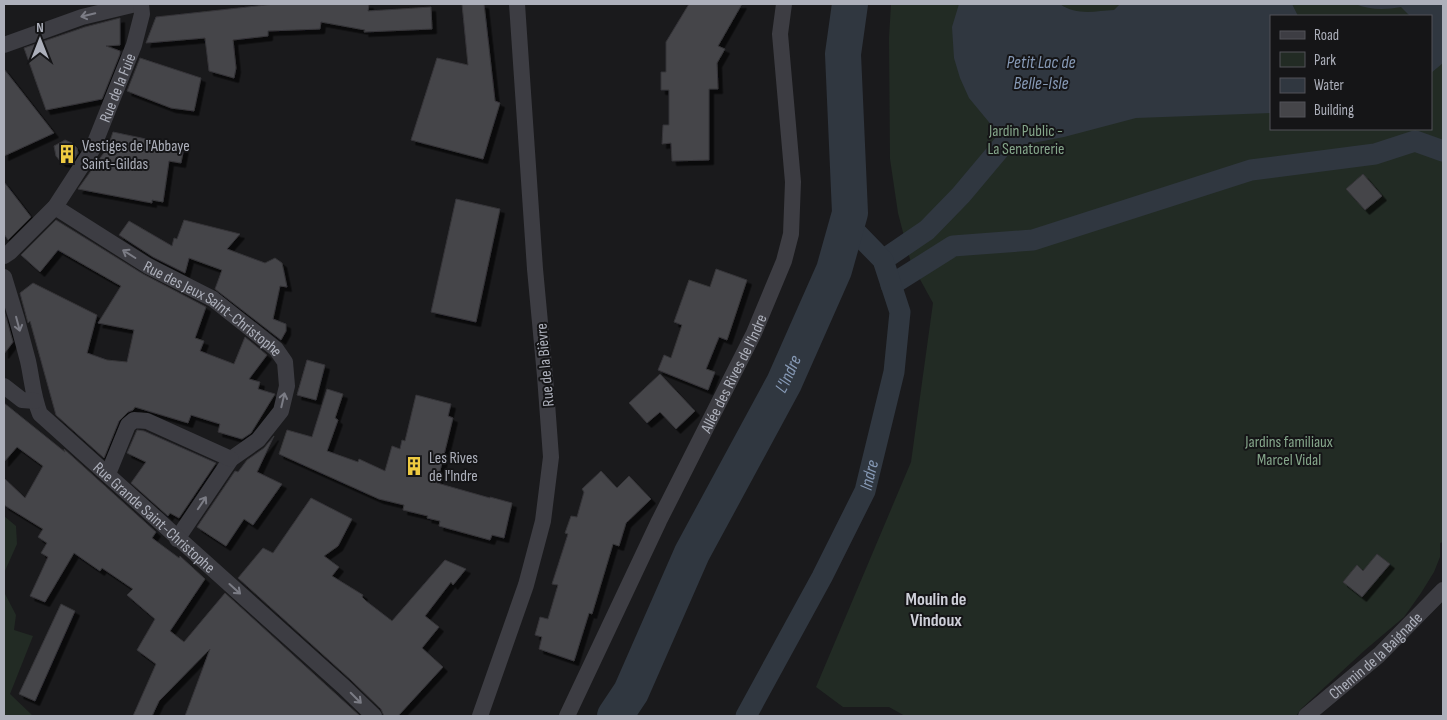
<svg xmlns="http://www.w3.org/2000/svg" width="1447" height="720" font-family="'Sofia Sans Condensed',sans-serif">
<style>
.green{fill:#222b24;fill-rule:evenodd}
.water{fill:#303740}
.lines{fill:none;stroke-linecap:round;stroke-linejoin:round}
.canal{stroke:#303740;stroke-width:21}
.river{stroke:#303740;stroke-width:36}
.building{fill:#454549;stroke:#353438;filter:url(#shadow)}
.street{stroke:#3d3d43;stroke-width:16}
.oneway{stroke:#7b7c85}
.labels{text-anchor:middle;stroke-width:4;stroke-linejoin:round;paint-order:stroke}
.street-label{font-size:16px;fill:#adb0bb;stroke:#151517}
.park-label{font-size:16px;fill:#85a68b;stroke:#151517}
.poi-label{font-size:16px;fill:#adb0bb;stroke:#151517;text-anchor:start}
.water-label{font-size:18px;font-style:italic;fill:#8699b5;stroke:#151517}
.neighbourhood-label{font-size:18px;font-weight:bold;fill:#cecfd8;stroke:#151517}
</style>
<defs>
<filter id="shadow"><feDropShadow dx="4.5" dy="4.5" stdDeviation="0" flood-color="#0009"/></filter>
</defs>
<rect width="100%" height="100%" fill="#1a1a1c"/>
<!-- green -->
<g class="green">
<path d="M891 4H1443V542L1440 543V557L1434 572 1421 593 1404 617 1365 650 1302 708 1296 716H905L889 707H843L816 687 911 462 933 303 911 263 898 213 890 159 889 38ZM1271 16H1431V129H1271Z"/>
<polygon points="4,516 16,526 17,544 4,573"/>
<polygon points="4,592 16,615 14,630 33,636 10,694 33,716 4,716"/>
</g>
<!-- water -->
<g class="water">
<path d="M959 4H1060C1076 16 1096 11 1114 10L1120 4H1292L1298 16H1271V113L1136 118 1064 137 1017 146 998 133 969 98 960 78 954 58 952 27Z"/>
<path d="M1355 4H1443V63L1431 73V16H1410L1401 7C1385 10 1370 10 1355 4Z"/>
</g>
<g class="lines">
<!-- canal -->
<g class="canal">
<polyline points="883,260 927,230 961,195 1008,139"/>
<polyline points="891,285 953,246 1033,240 1251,170 1375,154 1415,141 1443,151"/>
<path id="s1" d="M746 716 822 577 865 491 894 372 900 312 883 260 847 223"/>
</g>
<!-- river -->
<path class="river" id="s2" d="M615 716 631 692 692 553 784 383 834 270 850 213 843 54 850 4"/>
</g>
<!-- building -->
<g class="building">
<polygon points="275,4 369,4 368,11 431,7 432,29 364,32 365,30 321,22 320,29 268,31 268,36 233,40 236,68 234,78 209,71 205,38 146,43 156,17"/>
<polygon points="462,4 484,4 495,101 500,103 483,159 411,140 437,58 468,65"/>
<polygon points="689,4 742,4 718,46 725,49 717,63 718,89 709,89 709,160 672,161 671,143 662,144 663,125 669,125 669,90 661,90 661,72 666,72 666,42"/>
<polygon points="120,18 120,45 106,46 120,51 120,54 102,99 46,110 24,48 85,27"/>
<polygon points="140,58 201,78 194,111 171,108 127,91"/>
<polygon points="4,69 54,133 4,156"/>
<polygon points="113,132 184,147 181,163 169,161 163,202 152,200 152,203 78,189 108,147"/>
<polygon points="65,140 72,143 77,148 78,153 72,163 61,162 56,156 54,146"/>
<polygon points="1363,174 1382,196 1365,210 1346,189"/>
<polygon points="4,182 31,217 8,240 4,234"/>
<polygon points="456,199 500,209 476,322 431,312"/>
<polygon points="56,220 143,274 206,307 195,338 204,341 200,351 234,364 245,337 267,355 249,379 260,382 258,389 275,394 251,433 242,439 218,432 220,424 191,415 188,423 135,407 133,410 128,412 119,421 104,458 56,415 30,321 28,323 20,293 33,283 97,315 87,353 107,360 127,362 134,330 98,323 121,286 58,250 40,272 21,255"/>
<polygon points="184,220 240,234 227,249 265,263 275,258 282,263 287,287 280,286 273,319 286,324 286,331 281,340 215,289 222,270 189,258 185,273 153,257 119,235 129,221 172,246 174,238 177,239"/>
<polygon points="716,269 747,280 727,340 719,337 706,369 715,372 708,390 658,370 664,355 671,358 682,325 674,322 689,280 710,287"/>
<polygon points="4,310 13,342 4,354"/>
<polygon points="307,360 325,365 316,400 297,395"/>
<polygon points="660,374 695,411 676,429 660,412 647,423 629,403"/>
<polygon points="327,389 343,394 335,418 338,420 327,451 358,462 359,459 385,471 392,446 400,449 402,440 405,441 416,395 451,404 448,416 453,418 437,483 490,498 490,497 512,503 504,538 492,535 490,540 439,526 440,521 427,518 428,516 403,510 404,505 379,499 279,454 287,430 312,437"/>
<polygon points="4,403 65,452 64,449 156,532 152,538 179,558 180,556 205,579 170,631 184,642 225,593 360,716 185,716 210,649 159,701 152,716 133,716 156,664 137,650 155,619 127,595 133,589 102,568 100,571 74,553 45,602 30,596 48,557 41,553 47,543 38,537 43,529 4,505 4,478 25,498 43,466 17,447 4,462"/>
<polygon points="137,430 144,431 216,463 179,518 170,513 168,516 131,483 146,462 127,453"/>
<polygon points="274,436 257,472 282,484 253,525 244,519 226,546 197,527 235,471 238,472 247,460 264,448"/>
<polygon points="601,471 617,488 629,476 651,499 626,523 619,546 613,544 592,614 589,613 574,661 539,649 542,637 535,635 540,617 548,619 558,585 552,584 568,534 565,533 571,516 577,517 584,492 582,489"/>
<polygon points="311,498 352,519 338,546 324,556 339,567 332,576 363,595 362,597 366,601 392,621 445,560 466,569 453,585 451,582 425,616 439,627 422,648 443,667 398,716 384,716 381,709 351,680 238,578 263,548 273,553"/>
<polygon points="1377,554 1390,564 1362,597 1343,582 1357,565 1363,571"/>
<polygon points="61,604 75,611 35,701 19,694"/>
</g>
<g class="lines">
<!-- street -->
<g class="street">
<polyline points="4,45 82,17 136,4"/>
<path id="s3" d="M55 207 148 266 213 299 276 349 285 362 287 386 281 411 258 440 231 459 177 539"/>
<path id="s4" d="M4 256 10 252 55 207 92 150 134 45 142 14 141 4"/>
<path id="s5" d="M4 277C13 305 21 333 28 361 32 379 33 397 40 414L344 687 374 716"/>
<polyline points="4,386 22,400 35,401"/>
<polyline points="108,474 128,425 134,420 147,421 231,459"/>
<polyline points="480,716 526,585 543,521 551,457 545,376 535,269 517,4"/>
<path id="s6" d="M567 716 659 521 754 333 784 261 791 234 793 182 780 34 784 4"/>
<path id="s7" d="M1306 716 1379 655 1443 590"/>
</g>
</g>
<!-- one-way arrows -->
<defs><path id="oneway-shaft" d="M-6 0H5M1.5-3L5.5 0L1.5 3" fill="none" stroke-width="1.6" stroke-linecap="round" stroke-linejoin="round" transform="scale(1.25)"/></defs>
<g class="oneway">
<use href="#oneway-shaft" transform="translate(88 15) rotate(166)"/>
<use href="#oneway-shaft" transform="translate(129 254) rotate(-148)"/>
<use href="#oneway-shaft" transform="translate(18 324) rotate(75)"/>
<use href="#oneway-shaft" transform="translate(283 400) rotate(-77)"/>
<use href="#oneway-shaft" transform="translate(202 503) rotate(-56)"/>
<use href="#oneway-shaft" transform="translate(235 589) rotate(42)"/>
<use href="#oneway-shaft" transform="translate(356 698) rotate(45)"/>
</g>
<!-- icons -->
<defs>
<g id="building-bare" transform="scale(1.5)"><path d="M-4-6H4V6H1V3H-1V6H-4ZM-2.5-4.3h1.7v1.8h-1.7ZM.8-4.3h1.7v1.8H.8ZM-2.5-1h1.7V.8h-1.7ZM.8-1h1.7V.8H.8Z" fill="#eeca41" stroke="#151517" stroke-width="2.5" paint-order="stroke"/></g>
</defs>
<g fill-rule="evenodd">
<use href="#building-bare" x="67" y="154"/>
<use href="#building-bare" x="414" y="466"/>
</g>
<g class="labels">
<!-- street labels -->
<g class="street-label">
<text dy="6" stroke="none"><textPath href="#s4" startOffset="206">Rue de la Fuie</textPath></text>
<text dy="6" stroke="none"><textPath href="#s3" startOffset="188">Rue des Jeux Saint-Christophe</textPath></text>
<text transform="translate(544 365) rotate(-95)" y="6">Rue de la Bièvre</text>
<text dy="6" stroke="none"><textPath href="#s6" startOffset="381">Allée des Rives de l'Indre</textPath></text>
<text dy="6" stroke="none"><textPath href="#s5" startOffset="296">Rue Grande Saint-Christophe</textPath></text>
<text dy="6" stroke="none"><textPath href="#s7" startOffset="92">Chemin de la Baignade</textPath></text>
</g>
<!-- park labels -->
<g class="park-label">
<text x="1026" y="136">Jardin Public -<tspan x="1026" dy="18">La Senatorerie</tspan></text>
<text x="1289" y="447">Jardins familiaux<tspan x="1289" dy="18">Marcel Vidal</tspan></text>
</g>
<!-- poi labels -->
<g class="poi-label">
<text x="82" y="151">Vestiges de l'Abbaye<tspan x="82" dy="18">Saint-Gildas</tspan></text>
<text x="429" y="463">Les Rives<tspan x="429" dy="18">de l'Indre</tspan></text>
</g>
<!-- water labels -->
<g class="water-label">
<text x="1041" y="68">Petit Lac de<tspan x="1041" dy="21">Belle-Isle</tspan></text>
<text dy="6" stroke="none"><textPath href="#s2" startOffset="384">L'Indre</textPath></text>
<text dy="6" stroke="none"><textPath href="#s1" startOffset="271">Indre</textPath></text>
</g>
<!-- neighbourhood labels -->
<g class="neighbourhood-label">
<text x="936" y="605">Moulin de<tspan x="936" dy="21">Vindoux</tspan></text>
</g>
</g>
<!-- border -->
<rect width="1447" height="720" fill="none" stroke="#adb0bb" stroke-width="10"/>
<!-- legend -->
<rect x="1270" y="15" width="162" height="115" fill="#151517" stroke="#525359"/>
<rect x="1280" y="31" width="25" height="8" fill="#3d3d43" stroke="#525359"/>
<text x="1314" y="40" font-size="15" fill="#adb0bb">Road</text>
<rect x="1280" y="52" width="25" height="15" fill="#222b24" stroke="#525359"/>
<text x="1314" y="65" font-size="15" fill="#adb0bb">Park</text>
<rect x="1280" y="78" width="25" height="15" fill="#303740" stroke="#525359"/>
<text x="1314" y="90" font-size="15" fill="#adb0bb">Water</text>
<rect x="1280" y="102" width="25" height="15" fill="#454549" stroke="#525359"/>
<text x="1314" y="115" font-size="15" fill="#adb0bb">Building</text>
<!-- north arrow -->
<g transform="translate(40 40)" stroke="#151517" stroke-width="4" paint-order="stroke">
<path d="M0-4L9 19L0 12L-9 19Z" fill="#adb0bb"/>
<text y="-8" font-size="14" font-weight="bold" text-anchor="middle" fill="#adb0bb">N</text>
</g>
</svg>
